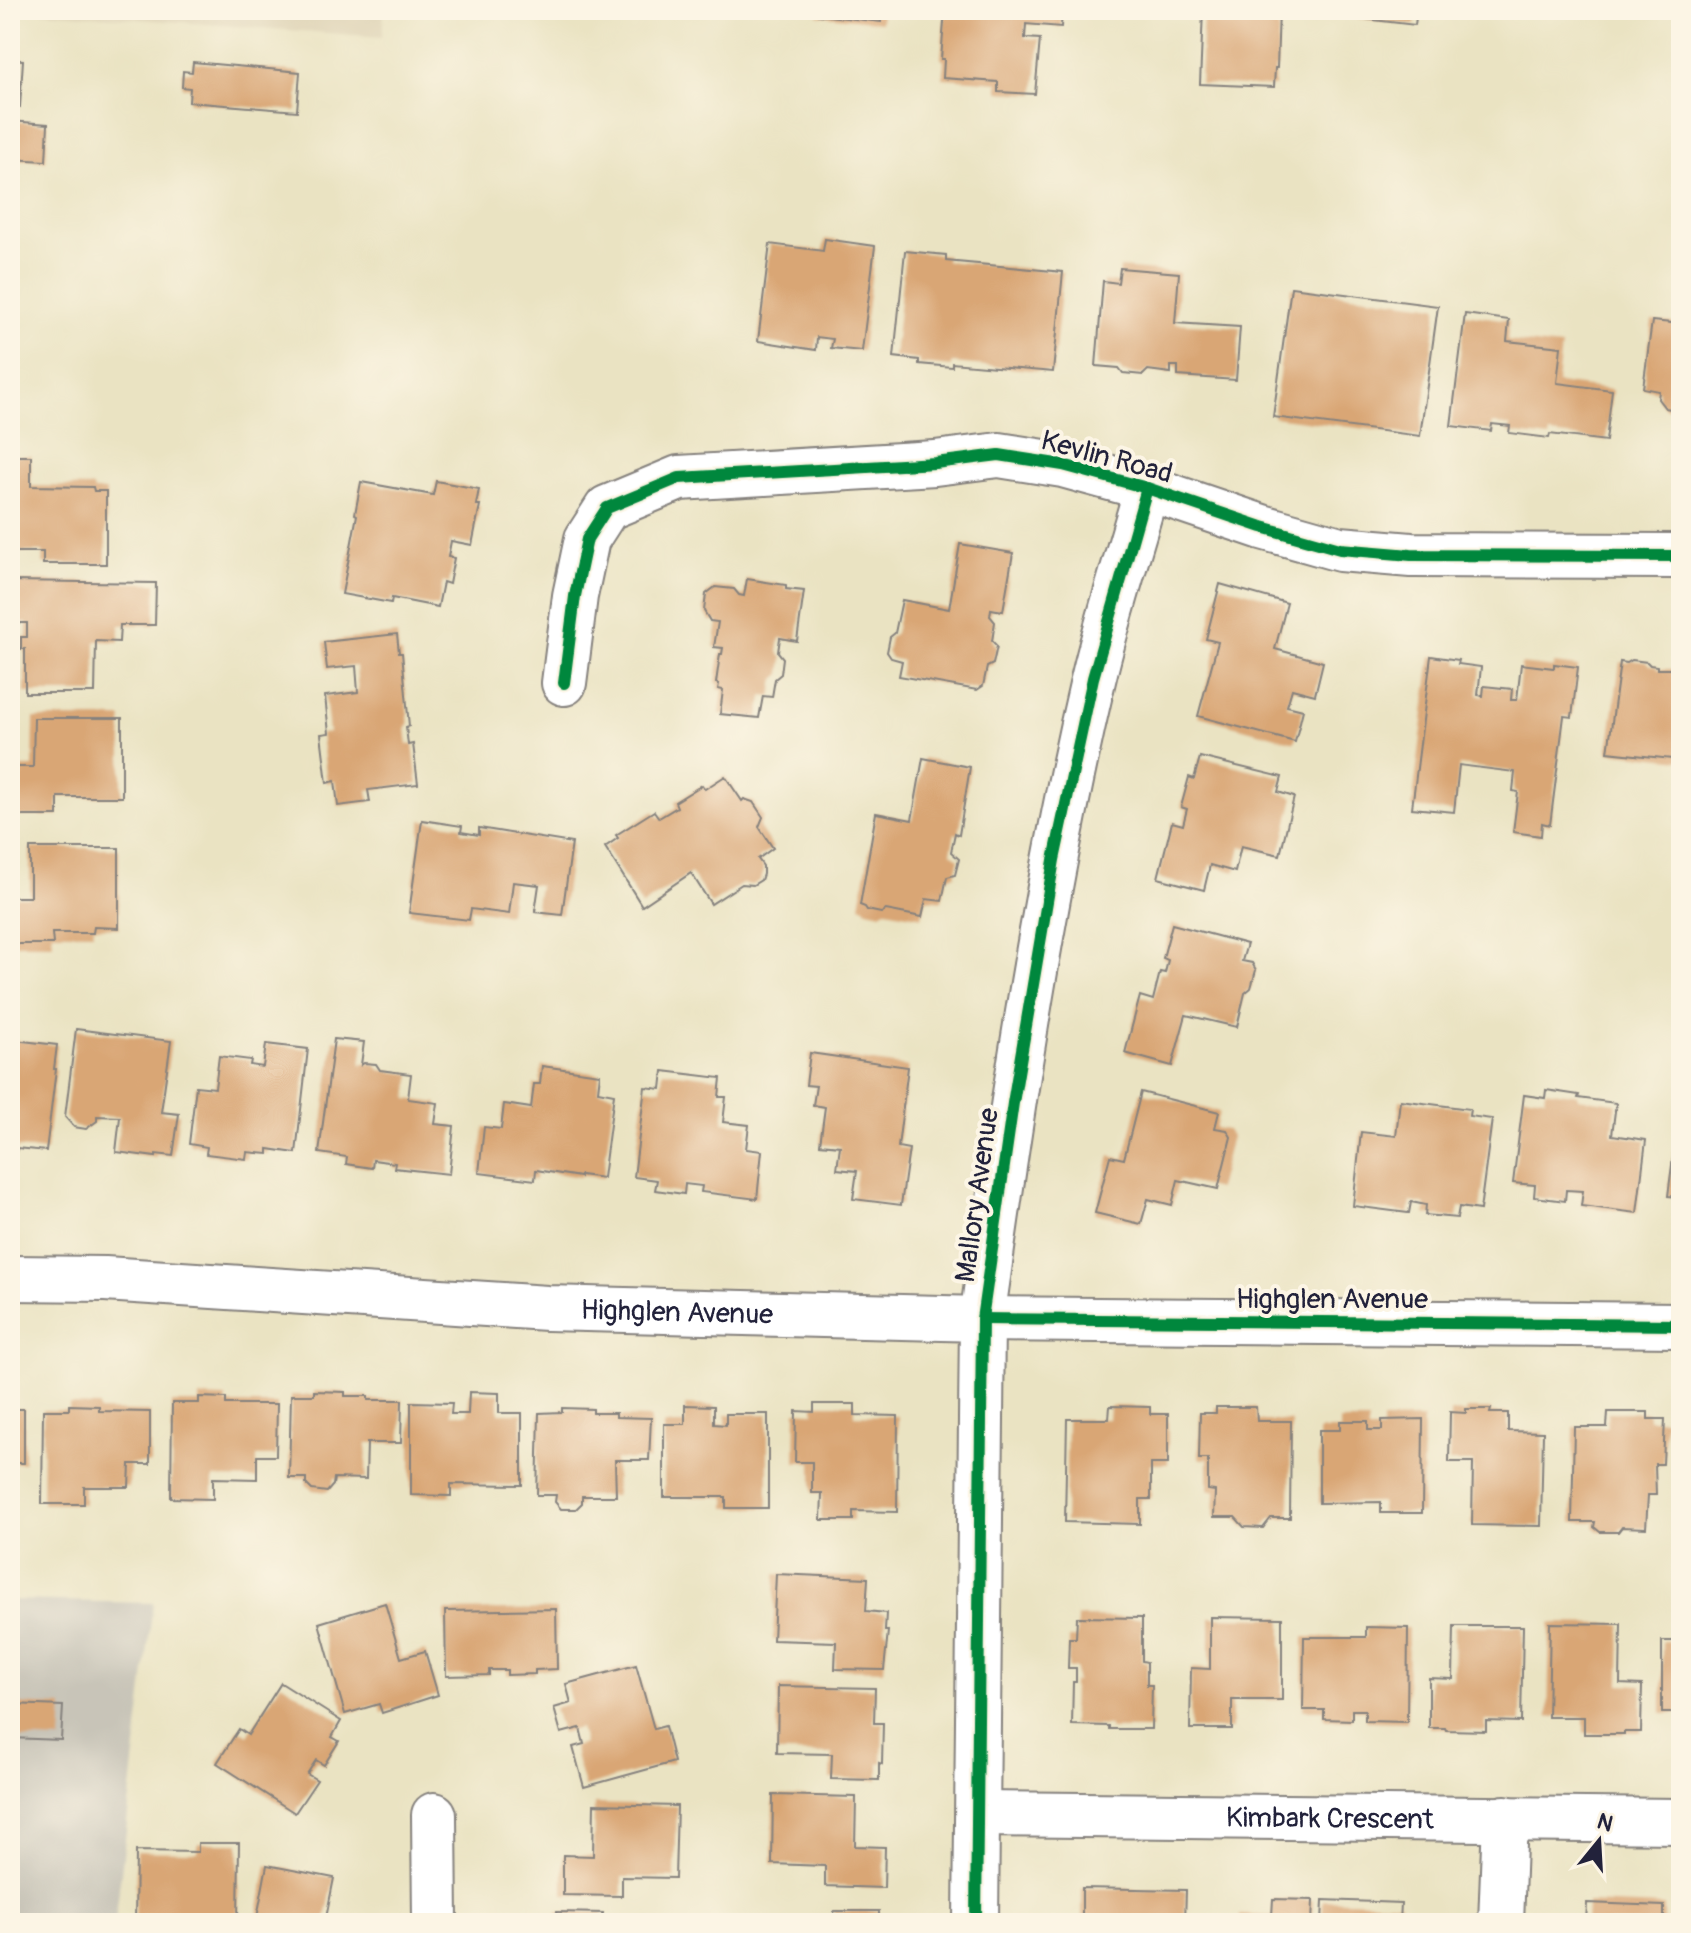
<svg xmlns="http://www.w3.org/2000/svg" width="1691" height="1933" font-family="Pangolin,sans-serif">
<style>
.built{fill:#ded3b5}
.industrial{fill:#c8c4b8}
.building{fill:#d9a674}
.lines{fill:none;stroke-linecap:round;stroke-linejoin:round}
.minor-casing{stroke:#86827e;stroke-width:48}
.tertiary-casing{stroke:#86827e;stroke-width:48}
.minor{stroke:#fff;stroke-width:44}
.tertiary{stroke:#fff;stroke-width:44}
.cycleway-casing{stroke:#fcf5e5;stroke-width:17}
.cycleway{stroke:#00873e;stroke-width:12}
.labels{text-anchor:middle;stroke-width:8;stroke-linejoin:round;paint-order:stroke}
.street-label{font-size:28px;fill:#22223b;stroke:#fcf5e5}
</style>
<rect width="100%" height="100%" fill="#fcf5e5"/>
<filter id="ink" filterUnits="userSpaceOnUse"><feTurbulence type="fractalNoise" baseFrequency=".0125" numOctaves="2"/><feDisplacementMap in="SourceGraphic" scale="16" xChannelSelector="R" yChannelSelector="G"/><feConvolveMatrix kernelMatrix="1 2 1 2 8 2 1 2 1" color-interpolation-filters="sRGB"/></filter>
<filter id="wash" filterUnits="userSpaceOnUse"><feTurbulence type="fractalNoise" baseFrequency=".006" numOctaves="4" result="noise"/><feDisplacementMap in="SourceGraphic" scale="32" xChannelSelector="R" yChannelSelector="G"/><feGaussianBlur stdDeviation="1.8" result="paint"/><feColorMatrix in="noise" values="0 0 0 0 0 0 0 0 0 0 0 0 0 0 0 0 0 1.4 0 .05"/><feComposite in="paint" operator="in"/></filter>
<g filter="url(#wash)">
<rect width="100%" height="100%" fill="#eae3c2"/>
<!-- built -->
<polygon class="built" points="14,10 384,10 382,37"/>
<!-- industrial -->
<polygon class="industrial" points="10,1600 153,1603 115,1923 10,1923"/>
<g id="blocks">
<!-- building -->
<g class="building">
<polygon points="819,10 882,10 881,22 818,15"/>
<polygon points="945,10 1062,10 1061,27 1026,24 1025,38 1040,39 1035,94 998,92 998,82 943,78 944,59 941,59"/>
<polygon points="1203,10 1279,10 1277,68 1275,68 1274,87 1200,84"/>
<polygon points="1336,10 1417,10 1415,25 1340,16"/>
<polygon points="10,59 23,60 20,107 10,106"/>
<polygon points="193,62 300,72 297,111 189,102 190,88 182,87 183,71 192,72"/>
<polygon points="10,121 48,124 46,161 10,159"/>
<polygon points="825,239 875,246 862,351 831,348 833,339 817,337 816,350 758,341 770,244 823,251"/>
<polygon points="905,251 946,255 946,261 1063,272 1053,372 952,363 952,367 919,364 919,360 894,357"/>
<polygon points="1120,268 1179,273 1175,323 1240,327 1236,380 1178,376 1178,366 1171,366 1171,373 1148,370 1143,375 1123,373 1119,368 1096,366 1103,281 1118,283"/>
<polygon points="1291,287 1438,306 1420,436 1273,417"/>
<polygon points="1465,314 1509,320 1507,341 1561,347 1557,383 1612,390 1606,441 1550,434 1549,438 1509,433 1510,426 1492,424 1491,431 1451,426"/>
<polygon points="1652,321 1681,324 1681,407 1677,410 1665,408 1658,399 1659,391 1643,388"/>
<polygon points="10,456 31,456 31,486 93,487 94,491 106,491 106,564 43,564 43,552 10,552"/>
<polygon points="436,481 479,489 476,505 480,505 472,545 451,541 448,557 454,558 449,584 443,582 438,607 392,598 391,603 342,594 357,515 355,514 361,482 433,495"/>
<polygon points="960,544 1013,553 1003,611 991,609 990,616 995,622 992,641 997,646 993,664 987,667 983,686 977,690 899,676 902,661 891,658 887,652 890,637 895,633 902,600 949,609"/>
<polygon points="747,579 786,585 786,589 804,591 797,641 780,638 778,652 783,658 781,674 775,679 772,697 763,696 759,718 720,714 723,690 718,689 719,684 716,683 720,654 722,654 723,648 714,647 718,622 710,621 704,611 706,594 715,587 734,589 739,595 744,596"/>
<polygon points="10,581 156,583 155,625 120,625 119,642 96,641 95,693 25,693 25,649 21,649 21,637 27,637 27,623 10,623"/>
<polygon points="1220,584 1287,603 1275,649 1323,662 1315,695 1292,689 1287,706 1303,710 1295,742 1198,716 1218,642 1206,639"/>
<polygon points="397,634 399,653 402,653 409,726 406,727 408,745 413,744 418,784 368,790 370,802 338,806 335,781 327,783 321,734 329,733 325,696 358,692 356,666 327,669 324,642"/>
<polygon points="1431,656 1459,660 1458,664 1481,667 1478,695 1483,696 1484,686 1512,689 1511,700 1517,700 1521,664 1554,668 1554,664 1578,667 1572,717 1564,716 1550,825 1542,823 1541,836 1513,832 1518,792 1513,791 1515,772 1459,765 1454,812 1412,808"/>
<polygon points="1632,660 1647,662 1650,665 1657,666 1657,669 1676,669 1681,664 1681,760 1608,752 1620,662 1627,663"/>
<polygon points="34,718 122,718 122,797 58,797 58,816 10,816 10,767 33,767"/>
<polygon points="1200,757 1282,777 1278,792 1294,797 1280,855 1241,846 1235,872 1210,865 1204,890 1158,878 1172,822 1183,825 1187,809 1181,807 1189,777 1194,779"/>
<polygon points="923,758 970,767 959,835 955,833 951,852 959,859 955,875 947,877 942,901 926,899 922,917 886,910 881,913 867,910 865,907 860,905 876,813 912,820"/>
<polygon points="725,776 742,801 744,799 753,802 763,817 759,827 773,848 758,859 763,866 763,874 761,880 753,885 742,884 711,904 691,873 642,906 605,847 618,838 616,835 654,811 659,818 677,807 675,802 702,785 705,789"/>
<polygon points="422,820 462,826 461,832 479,835 479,828 572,843 562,915 535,912 539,885 513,882 509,914 471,909 469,920 409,913"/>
<polygon points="30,848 119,848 119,928 94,927 93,933 52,933 53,944 10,944 10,897 30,897"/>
<polygon points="1172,924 1247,944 1242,961 1252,963 1256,970 1251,988 1245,993 1237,1027 1186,1015 1172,1066 1125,1053 1140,996 1153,1000 1160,972 1165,973 1168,960 1163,958"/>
<polygon points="76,1029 171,1041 161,1112 179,1114 173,1156 156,1154 156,1157 116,1152 120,1117 97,1116 97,1121 86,1129 74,1127 65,1117"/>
<polygon points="334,1039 364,1042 361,1065 364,1063 376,1064 380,1070 411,1074 408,1099 438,1103 435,1124 454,1126 449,1174 394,1168 395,1163 373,1160 372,1168 346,1164 347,1157 319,1153"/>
<polygon points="14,1040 57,1045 54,1069 56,1069 46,1151 17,1148 16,1153 10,1152 10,1064"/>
<polygon points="266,1044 308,1049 296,1153 268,1149 268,1154 247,1152 246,1159 206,1154 207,1147 189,1144 196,1086 215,1088 219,1056 251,1060 250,1065 263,1067"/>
<polygon points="810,1053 908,1067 898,1147 909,1149 901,1205 853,1199 857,1171 837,1169 840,1146 820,1144 825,1107 813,1105 816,1086 806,1085"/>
<polygon points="542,1066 600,1074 598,1091 614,1094 603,1178 580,1175 580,1177 536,1170 535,1180 479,1173 484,1127 501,1129 504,1104 531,1108 534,1084 540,1084"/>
<polygon points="663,1071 721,1078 719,1097 726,1097 723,1122 749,1125 746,1149 762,1151 757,1199 701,1192 702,1186 685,1184 684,1194 655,1190 657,1180 634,1177 645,1087 661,1089"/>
<polygon points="1546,1090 1579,1095 1578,1098 1616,1103 1612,1135 1646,1140 1637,1213 1581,1206 1583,1191 1566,1190 1565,1201 1534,1197 1535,1185 1513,1183 1524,1095 1545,1098"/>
<polygon points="1141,1092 1219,1112 1215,1128 1227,1130 1231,1137 1218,1189 1178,1180 1172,1205 1148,1199 1141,1224 1095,1213 1110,1156 1124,1159"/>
<polygon points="1400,1100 1470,1109 1469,1116 1492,1119 1480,1210 1459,1207 1457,1218 1425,1215 1426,1205 1411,1202 1409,1213 1408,1213 1353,1206 1361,1132 1396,1136"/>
<polygon points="1678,1118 1681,1119 1681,1197 1668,1196"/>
<polygon points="314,1391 345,1392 345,1396 368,1396 368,1400 402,1400 401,1443 367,1443 366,1479 334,1478 333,1485 327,1492 312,1490 306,1484 306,1478 289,1478 291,1395 314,1395"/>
<polygon points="469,1392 499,1393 499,1413 522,1413 522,1485 451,1484 451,1496 411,1495 411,1402 452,1403 451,1414 468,1414"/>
<polygon points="199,1397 226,1398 226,1404 277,1404 276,1456 257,1456 257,1479 213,1478 213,1499 171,1498 172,1403 199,1403"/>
<polygon points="814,1404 855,1404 855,1415 898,1416 897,1512 853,1511 853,1520 821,1520 822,1493 812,1493 812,1462 795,1462 796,1411 814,1412"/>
<polygon points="69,1405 99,1406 99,1411 150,1412 150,1464 130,1464 129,1487 84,1487 84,1504 42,1504 43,1410 69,1410"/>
<polygon points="685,1405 714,1406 714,1424 726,1425 726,1414 768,1414 768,1508 726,1508 726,1497 664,1497 664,1424 685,1424"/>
<polygon points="1110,1406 1150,1407 1150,1414 1168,1414 1168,1464 1151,1464 1151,1499 1140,1499 1140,1524 1065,1522 1067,1419 1109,1419"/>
<polygon points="1216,1407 1256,1407 1257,1421 1291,1421 1290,1518 1271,1518 1263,1528 1244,1527 1235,1517 1214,1517 1215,1491 1208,1490 1208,1459 1199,1459 1200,1413 1216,1413"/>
<polygon points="562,1408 593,1409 593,1413 616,1413 616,1417 651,1418 649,1460 615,1460 616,1496 582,1496 582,1503 576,1509 561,1509 555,1502 556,1495 537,1495 539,1413 562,1412"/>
<rect x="10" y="1409" width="14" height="54"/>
<polygon points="1466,1409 1491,1409 1490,1413 1508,1413 1508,1431 1543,1432 1541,1526 1472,1525 1473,1462 1449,1462 1450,1412 1466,1413"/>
<polygon points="1608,1412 1648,1412 1648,1419 1665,1419 1663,1464 1655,1464 1656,1495 1648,1495 1646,1528 1622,1527 1618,1532 1600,1532 1594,1527 1595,1522 1572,1522 1574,1427 1607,1427"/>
<polygon points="1423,1419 1422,1513 1381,1513 1381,1502 1319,1503 1319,1430 1340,1430 1340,1421 1368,1421 1368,1430 1382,1430 1382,1420"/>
<polygon points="776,1574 868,1578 866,1611 886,1613 885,1631 888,1631 884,1670 835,1669 836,1642 773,1640"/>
<polygon points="385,1603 401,1658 425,1651 438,1695 382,1713 379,1704 345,1714 319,1623"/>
<polygon points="556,1609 557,1669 535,1670 535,1674 507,1675 507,1670 489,1670 489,1675 446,1676 445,1611"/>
<polygon points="1077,1617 1142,1618 1142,1661 1147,1662 1147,1685 1152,1685 1151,1729 1109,1729 1109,1726 1072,1725 1073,1682 1076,1682 1076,1668 1068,1668 1069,1638 1076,1638"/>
<polygon points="1210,1617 1282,1618 1282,1700 1232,1700 1232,1729 1190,1729 1191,1668 1210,1669"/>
<polygon points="1550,1623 1621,1624 1620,1684 1642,1685 1641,1732 1624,1732 1624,1734 1584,1734 1584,1717 1548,1717"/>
<polygon points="1454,1626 1523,1626 1521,1722 1486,1721 1486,1731 1446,1730 1445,1728 1429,1728 1429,1678 1453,1679"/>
<polygon points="1366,1627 1408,1628 1407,1722 1365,1721 1365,1710 1352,1710 1352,1720 1324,1719 1324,1710 1303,1710 1304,1637 1366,1637"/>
<rect x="1662" y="1641" width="19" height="72"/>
<polygon points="636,1665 654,1729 665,1726 674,1762 584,1787 573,1747 584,1744 580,1728 561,1733 554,1708 571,1703 566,1684"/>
<polygon points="281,1683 341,1721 332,1737 339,1741 324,1765 316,1760 307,1774 317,1780 295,1813 217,1763 239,1729 248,1735"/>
<polygon points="778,1686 875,1688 874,1723 883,1723 882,1764 879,1763 879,1780 831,1779 832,1754 777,1753"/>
<polygon points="10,1704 63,1706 61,1740 10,1738"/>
<polygon points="773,1795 856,1797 855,1846 885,1847 884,1888 825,1886 825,1866 772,1864"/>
<polygon points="594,1804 677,1806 675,1878 622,1877 622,1896 563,1895 563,1855 593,1856"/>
<polygon points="198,1843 239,1843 238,1923 135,1923 136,1851 198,1852"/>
<polygon points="267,1865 334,1878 325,1923 256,1923"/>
<polygon points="1082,1888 1186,1890 1185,1923 1082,1923"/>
<polygon points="1273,1899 1313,1900 1312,1923 1240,1923 1240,1915 1272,1916"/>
<polygon points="1323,1900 1401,1903 1400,1923 1322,1923"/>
<polygon points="1587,1903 1664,1906 1664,1923 1586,1923"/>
<rect x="834" y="1911" width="45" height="12"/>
<polygon points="557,1912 603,1913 602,1920 610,1920 610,1923 557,1923"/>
</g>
</g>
</g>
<g filter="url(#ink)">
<use href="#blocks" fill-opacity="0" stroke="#86827e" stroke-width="2"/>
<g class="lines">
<!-- minor casing -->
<g class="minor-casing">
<g id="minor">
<polyline points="564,683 575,596 587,539 607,508 679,478 935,463 999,455 1063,465 1147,488 1262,527 1340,549 1411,555 1681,556"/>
<path d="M982 1319C1012 1105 1044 891 1093 680 1108 616 1129 552 1147 488"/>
<path id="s1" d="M978 1814 1681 1821"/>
<polyline points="434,1815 435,1923"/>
<polyline points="1501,1923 1505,1818"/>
</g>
</g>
<!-- tertiary casing -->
<g class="tertiary-casing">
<g id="tertiary">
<path id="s2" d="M10 1278 105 1279 547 1308 982 1319 1681 1325"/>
<polyline points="976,1923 982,1319"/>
</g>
</g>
<!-- minor -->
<use href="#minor" class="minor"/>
<!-- tertiary -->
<use href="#tertiary" class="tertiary"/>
<!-- cycleway casing -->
<g class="cycleway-casing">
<g id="cycleway">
<polyline points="564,683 575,596 587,539 607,508 679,478 935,463 999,455 1063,465 1147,488 1262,527 1340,549 1411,555 1681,556"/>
<polyline points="982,1319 1681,1325"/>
<polyline points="976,1923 982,1319 1013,1103 1054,860 1093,678 1147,488"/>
</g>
</g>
<!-- cycleway -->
<use href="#cycleway" class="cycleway"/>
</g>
</g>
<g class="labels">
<!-- street labels -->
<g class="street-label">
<text transform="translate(1107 456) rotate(15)" y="10">Kevlin Road</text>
<text transform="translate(976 1195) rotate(-82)" y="10">Mallory Avenue</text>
<text x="1332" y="1308">Highglen Avenue</text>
<text dy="10" stroke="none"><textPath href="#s2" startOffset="668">Highglen Avenue</textPath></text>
<text dy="10" stroke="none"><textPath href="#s1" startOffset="352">Kimbark Crescent</textPath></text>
</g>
</g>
<!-- margin -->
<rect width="1691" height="1933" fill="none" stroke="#fcf5e5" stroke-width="40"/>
<!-- north arrow -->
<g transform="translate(1599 1841) rotate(18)" stroke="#fcf5e5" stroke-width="6" paint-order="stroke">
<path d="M0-6L14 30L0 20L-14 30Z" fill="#22223b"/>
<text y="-12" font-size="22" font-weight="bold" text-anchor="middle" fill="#22223b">N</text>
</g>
</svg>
